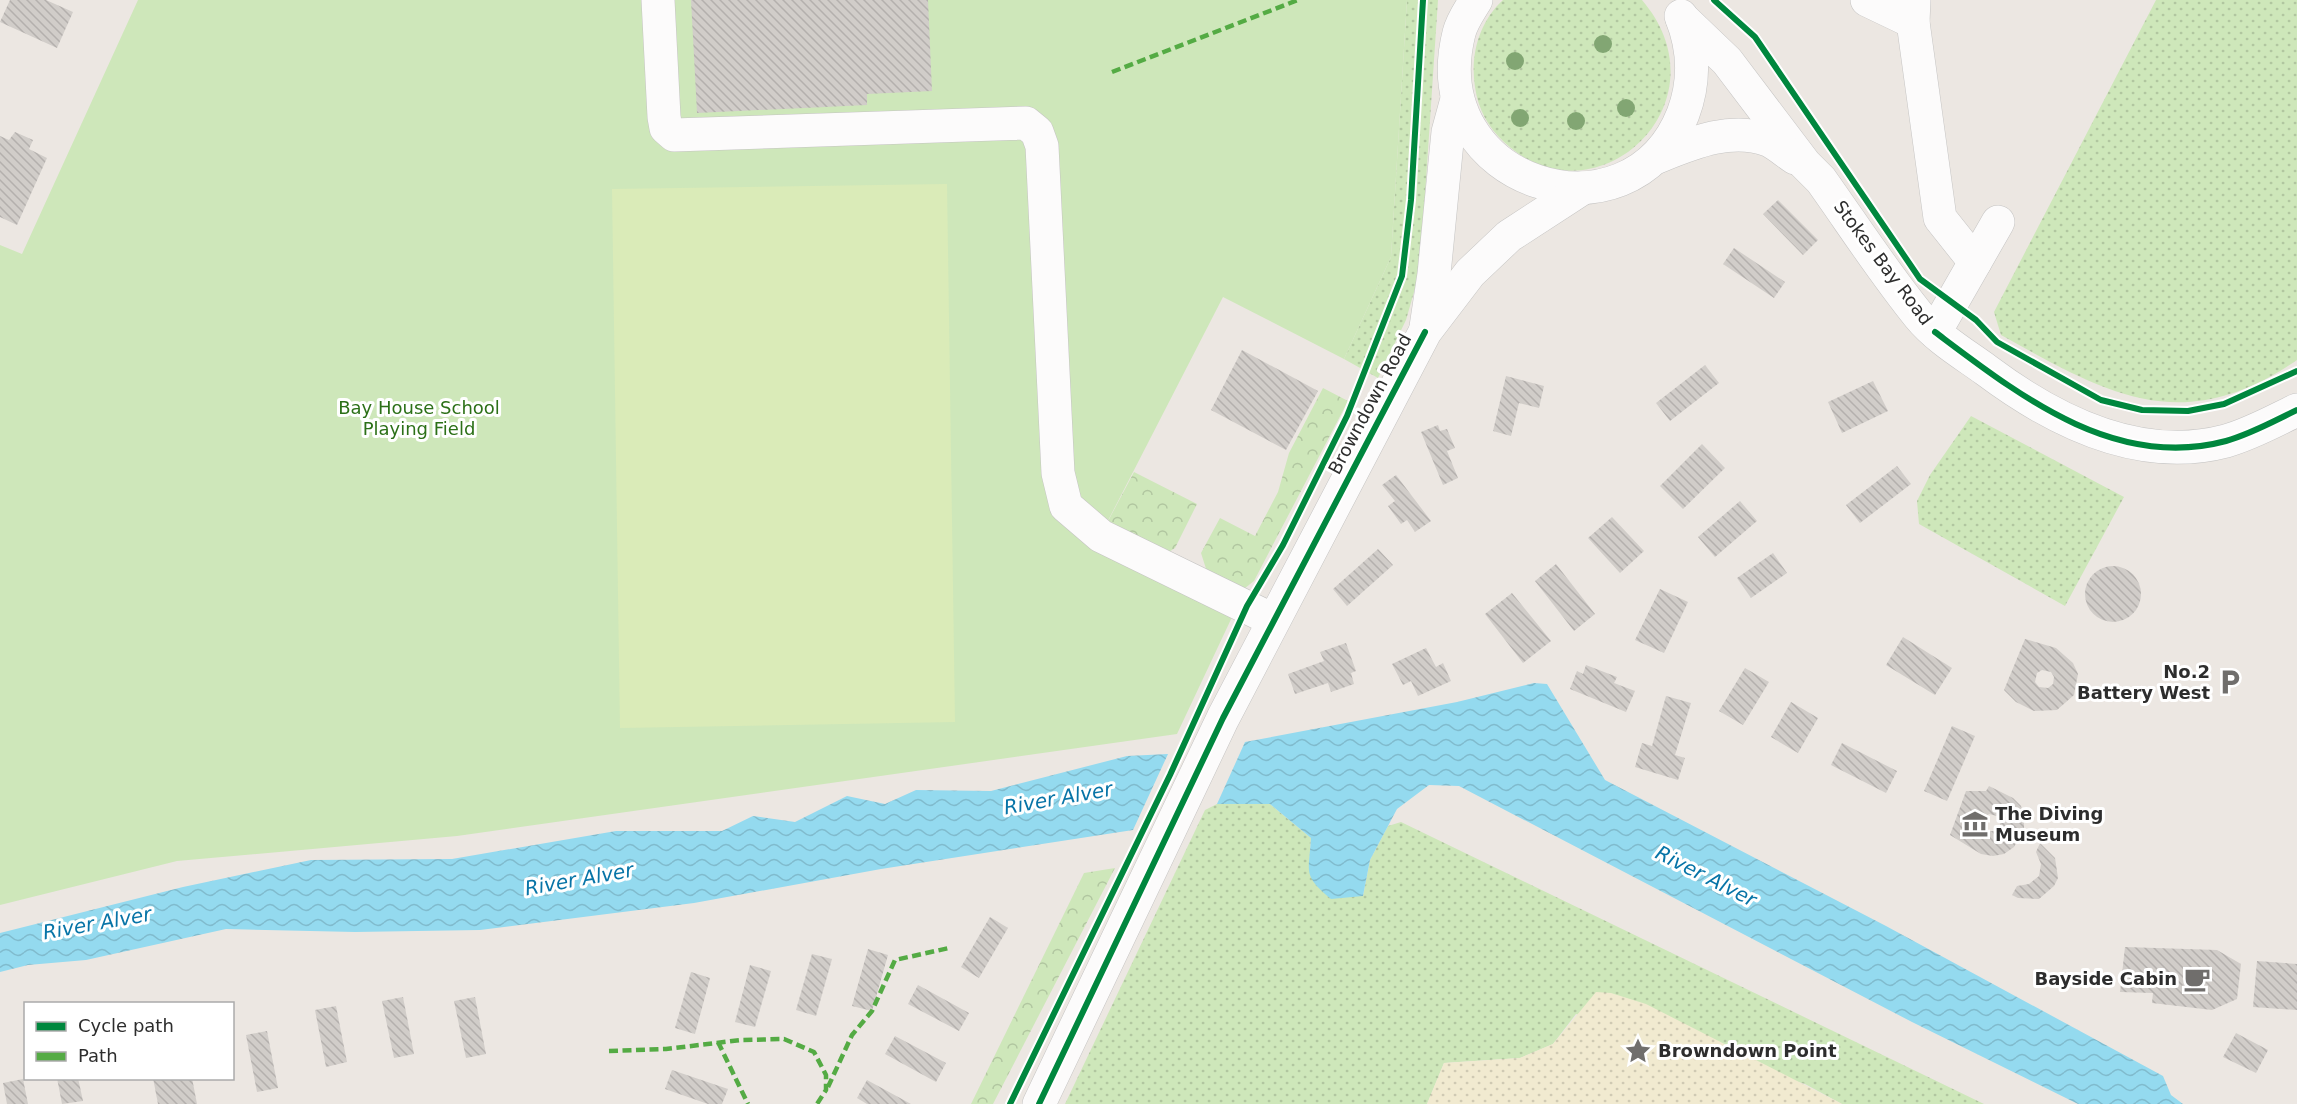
<svg xmlns="http://www.w3.org/2000/svg" width="2297" height="1104" font-family="'DejaVu Sans',sans-serif">
<style>
.grass{fill:url(#grass-dots)}
.forest{fill:url(#forest-crowns)}
.sand{fill:url(#sand-dots)}
.park{fill:#cee7ba}
.pitch{fill:#daebb8}
.water{fill:url(#water-waves)}
.building{fill:url(#building-back-hatch);fill-rule:evenodd}
.lines{fill:none;stroke-linecap:round;stroke-linejoin:round}
.minor-casing{stroke:#c5c4c3;stroke-width:34}
.minor{stroke:#fcfbfb;stroke-width:33}
.quiet{stroke:#54ab44;stroke-width:4.5;stroke-dasharray:9 4.5;stroke-linecap:butt}
.cycleway-casing{stroke:#fff;stroke-width:10}
.cycleway{stroke:#00873e;stroke-width:6}
.tree{fill:#82a673}
.labels{text-anchor:middle;stroke-width:6;stroke-linejoin:round;paint-order:stroke}
.street-label{font-size:18px;fill:#2d2d2d;stroke:#fff}
.park-label{font-size:18px;fill:#2c7018;stroke:#fff}
.poi-label{font-size:18px;font-weight:bold;fill:#2d2d2d;stroke:#fff;text-anchor:end}
.water-label{font-size:20px;font-style:italic;fill:#0774a7;stroke:#fff}
</style>
<defs>
<pattern id="grass-dots" width="8" height="8" patternUnits="userSpaceOnUse" patternTransform="scale(1.5)"><rect width="8" height="8" fill="#cee7ba"/><path d="M2 2h.1M6 6h.1" fill="none" stroke="#b1c6a0" stroke-width="1.8" stroke-linecap="round"/></pattern>
<pattern id="forest-crowns" width="20" height="18" patternUnits="userSpaceOnUse" patternTransform="scale(1.5)"><rect width="20" height="18" fill="#cee7ba"/><path d="M2 6a3 3 0 1 1 6 0M12 15a3 3 0 1 1 6 0" fill="none" stroke="#b1c6a0"/></pattern>
<pattern id="sand-dots" width="8" height="8" patternUnits="userSpaceOnUse" patternTransform="scale(1.5)"><rect width="8" height="8" fill="#f1ead0"/><path d="M2 2h.1M6 6h.1" fill="none" stroke="#cfc9b3" stroke-width="1.8" stroke-linecap="round"/></pattern>
<pattern id="water-waves" width="16" height="10" patternUnits="userSpaceOnUse" patternTransform="scale(1.5)"><rect width="16" height="10" fill="#94daef"/><path d="M0 5q4-4 8 0t8 0" fill="none" stroke="#80bbcd"/></pattern>
<pattern id="building-back-hatch" width="6" height="6" patternUnits="userSpaceOnUse" patternTransform="scale(1.5)"><rect width="6" height="6" fill="#d1cdc9"/><path d="M-1 5l2 2M0 0l6 6M5-1l2 2" fill="none" stroke="#b4b0ad"/></pattern>
</defs>
<rect width="100%" height="100%" fill="#ece7e2"/>
<!-- grass -->
<g class="grass">
<polygon points="1407,0 1438,0 1420,271 1406,320 1378,378 1344,359 1391,257"/>
<path d="M1503 0H1642C1730 103 1595 228 1504 142 1488 127 1478 109 1475 87 1470 55 1479 22 1503 0Z"/>
<path d="M2156 0H2297V360C2183 438 2109 395 2001 335L1994 312Z"/>
<polygon points="1971,416 2124,497 2065,606 1919,524 1917,501 1930,475"/>
<polygon points="1217,804 1270,804 1311,838 1309,868 1363,896 1370,860 1388,826 1401,822 1984,1104 1842,1104 1805,1084 1576,1014 1553,1044 1520,1058 1444,1063 1427,1104 1065,1104 1205,810"/>
</g>
<!-- forest -->
<g class="forest">
<polygon points="1323,388 1348,401 1254,581 1240,592 1208,575 1201,553 1220,518 1255,536 1278,492 1289,453"/>
<polygon points="1134,472 1197,504 1175,548 1164,555 1106,525"/>
<polygon points="1115,868 993,1104 971,1104 1084,873"/>
</g>
<!-- sand -->
<polygon class="sand" points="1596,992 1611,993 1646,1004 1842,1104 1427,1104 1444,1063 1520,1058 1553,1044"/>
<!-- park -->
<polygon class="park" points="138,0 1407,0 1391,257 1344,359 1223,297 1096,544 1233,615 1177,734 457,836 177,861 0,905 0,245 22,254"/>
<!-- pitch -->
<polygon class="pitch" points="947,184 955,722 620,728 612,189"/>
<!-- water -->
<g class="water">
<path d="M1534 683 1547 684 1605 780 1886 926 2163 1076 2171 1095 2183 1104H2078L1912 1022 1459 786 1429 785 1397 809 1370 860 1363 896 1331 899C1302 875 1309 873 1311 838L1270 804H1217L1245 742 1457 702Z"/>
<polygon points="1168,754 1133,830 881,869 694,903 480,930 355,932 226,929 86,960 28,965 0,972 0,933 183,887 311,860 452,859 616,831 722,831 753,816 795,822 847,796 885,804 916,790 991,791 1127,756"/>
</g>
<!-- building -->
<g class="building">
<polygon points="10,0 46,0 73,12 57,48 0,22"/>
<polygon points="691,0 928,0 932,91 867,94 867,105 697,113"/>
<polygon points="15,132 33,140 29,149 47,158 17,225 0,217 0,136 9,140"/>
<polygon points="1778,200 1818,240 1803,255 1763,214"/>
<polygon points="1734,248 1785,282 1774,298 1723,264"/>
<polygon points="1242,350 1318,391 1286,450 1211,410"/>
<polygon points="1705,365 1719,383 1670,421 1656,403"/>
<polygon points="1506,376 1544,386 1539,408 1519,403 1511,436 1493,431"/>
<polygon points="1873,381 1888,411 1842,433 1828,402"/>
<polygon points="1438,425 1440,431 1447,429 1455,448 1447,451 1458,478 1443,485 1421,432"/>
<polygon points="1702,444 1725,468 1683,509 1660,486"/>
<polygon points="1897,466 1911,484 1860,523 1846,505"/>
<polygon points="1396,475 1431,521 1415,532 1407,520 1401,524 1388,506 1395,501 1382,485"/>
<polygon points="1740,501 1757,521 1715,557 1698,537"/>
<polygon points="1612,517 1644,551 1620,573 1588,538"/>
<polygon points="1378,549 1393,565 1347,606 1333,589"/>
<polygon points="1773,553 1787,573 1751,598 1737,578"/>
<polygon points="1556,564 1595,614 1574,631 1535,581"/>
<circle cx="2113" cy="594" r="28"/>
<polygon points="1660,589 1688,602 1664,653 1635,640"/>
<polygon points="1512,593 1551,641 1523,663 1485,614"/>
<polygon points="1903,637 1952,668 1935,695 1886,665"/>
<path d="M2025 639 2056 648 2073 663 2078 674 2074 695 2057 710 2034 711 2016 702 2004 690ZM2042 670 2051 672 2054 677 2053 684 2048 688 2039 687 2035 682 2037 673Z"/>
<polygon points="1346,643 1356,671 1351,673 1354,684 1331,692 1328,683 1295,694 1288,674 1324,661 1320,652"/>
<polygon points="1426,648 1436,667 1443,663 1451,681 1418,696 1411,681 1403,685 1392,664"/>
<polygon points="1586,665 1617,677 1614,683 1635,691 1626,712 1570,689 1577,671 1583,674"/>
<polygon points="1745,668 1769,682 1743,725 1719,711"/>
<polygon points="1666,696 1691,703 1675,755 1685,758 1678,780 1635,767 1642,743 1652,746"/>
<polygon points="1791,702 1818,718 1798,753 1771,737"/>
<polygon points="1952,726 1975,736 1947,801 1924,791"/>
<polygon points="1842,743 1897,771 1886,793 1831,765"/>
<path d="M1989 786 2013 798 2021 806 2024 817V829L2014 847 2004 854 1993 856 1981 854 1950 835 1966 791H1986ZM1989 814 1997 816 2000 821V827L1995 831H1989L1983 825V820Z"/>
<polygon points="2040,843 2055,858 2058,878 2054,886 2039,899 2018,898 2012,895 2017,886 2029,884 2039,876 2041,864 2036,852"/>
<polygon points="990,917 1008,928 979,978 961,967"/>
<polygon points="2125,947 2217,950 2241,964 2237,999 2212,1010 2152,1003 2153,993 2120,992"/>
<polygon points="868,949 888,955 872,1011 852,1006"/>
<polygon points="812,954 832,959 816,1016 796,1010"/>
<polygon points="2257,961 2297,964 2297,1010 2253,1007"/>
<polygon points="750,965 771,971 755,1027 735,1022"/>
<polygon points="691,972 710,978 695,1034 675,1028"/>
<polygon points="918,985 969,1013 959,1031 908,1004"/>
<polygon points="403,997 414,1054 394,1058 382,1001"/>
<polygon points="475,997 486,1054 466,1058 454,1001"/>
<polygon points="336,1006 347,1062 326,1067 315,1010"/>
<polygon points="267,1031 278,1088 257,1092 246,1035"/>
<polygon points="2236,1033 2268,1050 2256,1073 2223,1057"/>
<polygon points="895,1036 946,1063 936,1082 885,1054"/>
<polygon points="672,1070 728,1089 722,1104 708,1104 665,1089"/>
<polygon points="57,1078 78,1078 83,1101 62,1104"/>
<polygon points="153,1078 192,1078 197,1104 158,1104"/>
<polygon points="23,1079 28,1104 7,1104 3,1083"/>
<polygon points="867,1080 911,1104 867,1104 857,1098"/>
</g>
<g class="lines">
<!-- minor casing -->
<g class="minor-casing">
<g id="minor">
<polyline points="658,0 664,117 666,128 674,135 1026,123 1037,132 1042,146 1058,473 1066,506 1101,536 1273,620"/>
<path d="M1476 0C1470 10 1462 21 1459 33 1421 185 1630 249 1683 114 1695 82 1694 48 1681 16"/>
<polyline points="1867,0 1913,22"/>
<polyline points="1914,0 1913,22 1940,218 1975,262"/>
<path d="M1682 18 1727 61 1805 164 1821 180C1853 225 1884 273 1919 316 1937 338 1964 354 1986 370 2054 421 2139 464 2226 441 2251 434 2274 421 2297 410"/>
<path d="M1655 158C1690 144 1730 126 1768 140 1777 144 1787 153 1795 158"/>
<polyline points="1426,327 1434,274 1448,132 1457,99"/>
<polyline points="1935,332 1998,222"/>
<polyline points="1039,1104 1223,718 1425,332 1470,273 1509,236 1583,188"/>
</g>
</g>
<!-- minor -->
<use href="#minor" class="minor"/>
<!-- quiet -->
<g class="quiet">
<polyline points="1112,72 1298,0"/>
<polyline points="718,1042 748,1104"/>
<polyline points="609,1051 666,1049 741,1040 784,1039 814,1052 826,1075 826,1090 817,1104"/>
<polyline points="828,1087 852,1035 872,1011 895,960 949,948"/>
</g>
<!-- cycleway casing -->
<g class="cycleway-casing">
<g id="cycleway">
<polyline points="1714,0 1755,37 1920,279 1976,320 1997,342 2101,400 2142,410 2188,411 2224,404 2297,371"/>
<path d="M1935 332C2019 395 2114 471 2226 441 2251 434 2274 421 2297 410"/>
<polyline points="1010,1104 1170,775 1247,606 1283,545 1347,416 1402,276 1411,200 1423,0"/>
<polyline points="1039,1104 1223,718 1425,332"/>
</g>
</g>
<!-- cycleway -->
<use href="#cycleway" class="cycleway"/>
</g>
<!-- trees -->
<g class="tree">
<circle cx="1603" cy="44" r="9"/>
<circle cx="1515" cy="61" r="9"/>
<circle cx="1626" cy="108" r="9"/>
<circle cx="1520" cy="118" r="9"/>
<circle cx="1576" cy="121" r="9"/>
</g>
<!-- icons -->
<defs>
<g id="parking-bare" transform="scale(2.07)"><path d="M-3.5-5.5H1a3.5 3.5 0 0 1 0 7H-1V5.5H-3.5ZM-1-3.4V-.6H.8a1.4 1.4 0 0 0 0-2.8Z" fill="#706e6c" stroke="#fff" stroke-width="2.5" paint-order="stroke"/></g>
<g id="museum-bare" transform="scale(2.07)"><path d="M0-6L6-3V-2H-6V-3ZM-5-1h2V3h-2ZM-1-1h2V3h-2ZM3-1h2V3H3ZM-6 4H6V6H-6Z" fill="#706e6c" stroke="#fff" stroke-width="2.5" paint-order="stroke"/></g>
<g id="cafe-bare" transform="scale(2.07)"><path d="M-5.5-4.5H6V0H3Q3 3.5 0 3.5H-2.5Q-5.5 3.5-5.5 0ZM3-3.2v2h1.7v-2ZM-6 4.5H4V6H-6Z" fill="#706e6c" stroke="#fff" stroke-width="2.5" paint-order="stroke"/></g>
<g id="sight-bare" transform="scale(2.07)"><path d="M0-6L1.8-2.2L6-1.7L2.9 1.2L3.7 5.4L0 3.3L-3.7 5.4L-2.9 1.2L-6-1.7L-1.8-2.2Z" fill="#706e6c" stroke="#fff" stroke-width="2.5" paint-order="stroke"/></g>
</defs>
<g fill-rule="evenodd">
<use href="#parking-bare" x="2230" y="682"/>
<use href="#museum-bare" x="1975" y="824"/>
<use href="#cafe-bare" x="2197" y="979"/>
<use href="#sight-bare" x="1638" y="1051"/>
</g>
<g class="labels">
<!-- street labels -->
<g class="street-label">
<text transform="translate(1883 263) rotate(53)" y="6">Stokes Bay Road</text>
<text transform="translate(1370 404) rotate(-62)" y="6">Browndown Road</text>
</g>
<!-- park labels -->
<g class="park-label">
<text x="419" y="414">Bay House School<tspan x="419" dy="21">Playing Field</tspan></text>
</g>
<!-- poi labels -->
<g class="poi-label">
<text x="2210" y="678">No.2<tspan x="2210" dy="21">Battery West</tspan></text>
<text x="1995" y="820" text-anchor="start">The Diving<tspan x="1995" dy="21">Museum</tspan></text>
<text x="2177" y="985">Bayside Cabin</text>
<text x="1658" y="1057" text-anchor="start">Browndown Point</text>
</g>
<!-- water labels -->
<g class="water-label">
<text transform="translate(1058 798) rotate(-10)" y="7">River Alver</text>
<text transform="translate(1706 876) rotate(27)" y="7">River Alver</text>
<text transform="translate(579 879) rotate(-10)" y="7">River Alver</text>
<text transform="translate(97 923) rotate(-10)" y="7">River Alver</text>
</g>
</g>
<!-- legend -->
<rect x="24" y="1002" width="210" height="78" fill="#ffffff" stroke="#ababab" stroke-width="1.5"/>
<rect x="36" y="1022" width="30" height="9" fill="#00873e" stroke="#ababab" stroke-width="1.5"/>
<text x="78" y="1032" font-size="18" fill="#2d2d2d">Cycle path</text>
<rect x="36" y="1052" width="30" height="9" fill="#54ab44" stroke="#ababab" stroke-width="1.5"/>
<text x="78" y="1062" font-size="18" fill="#2d2d2d">Path</text>
</svg>
